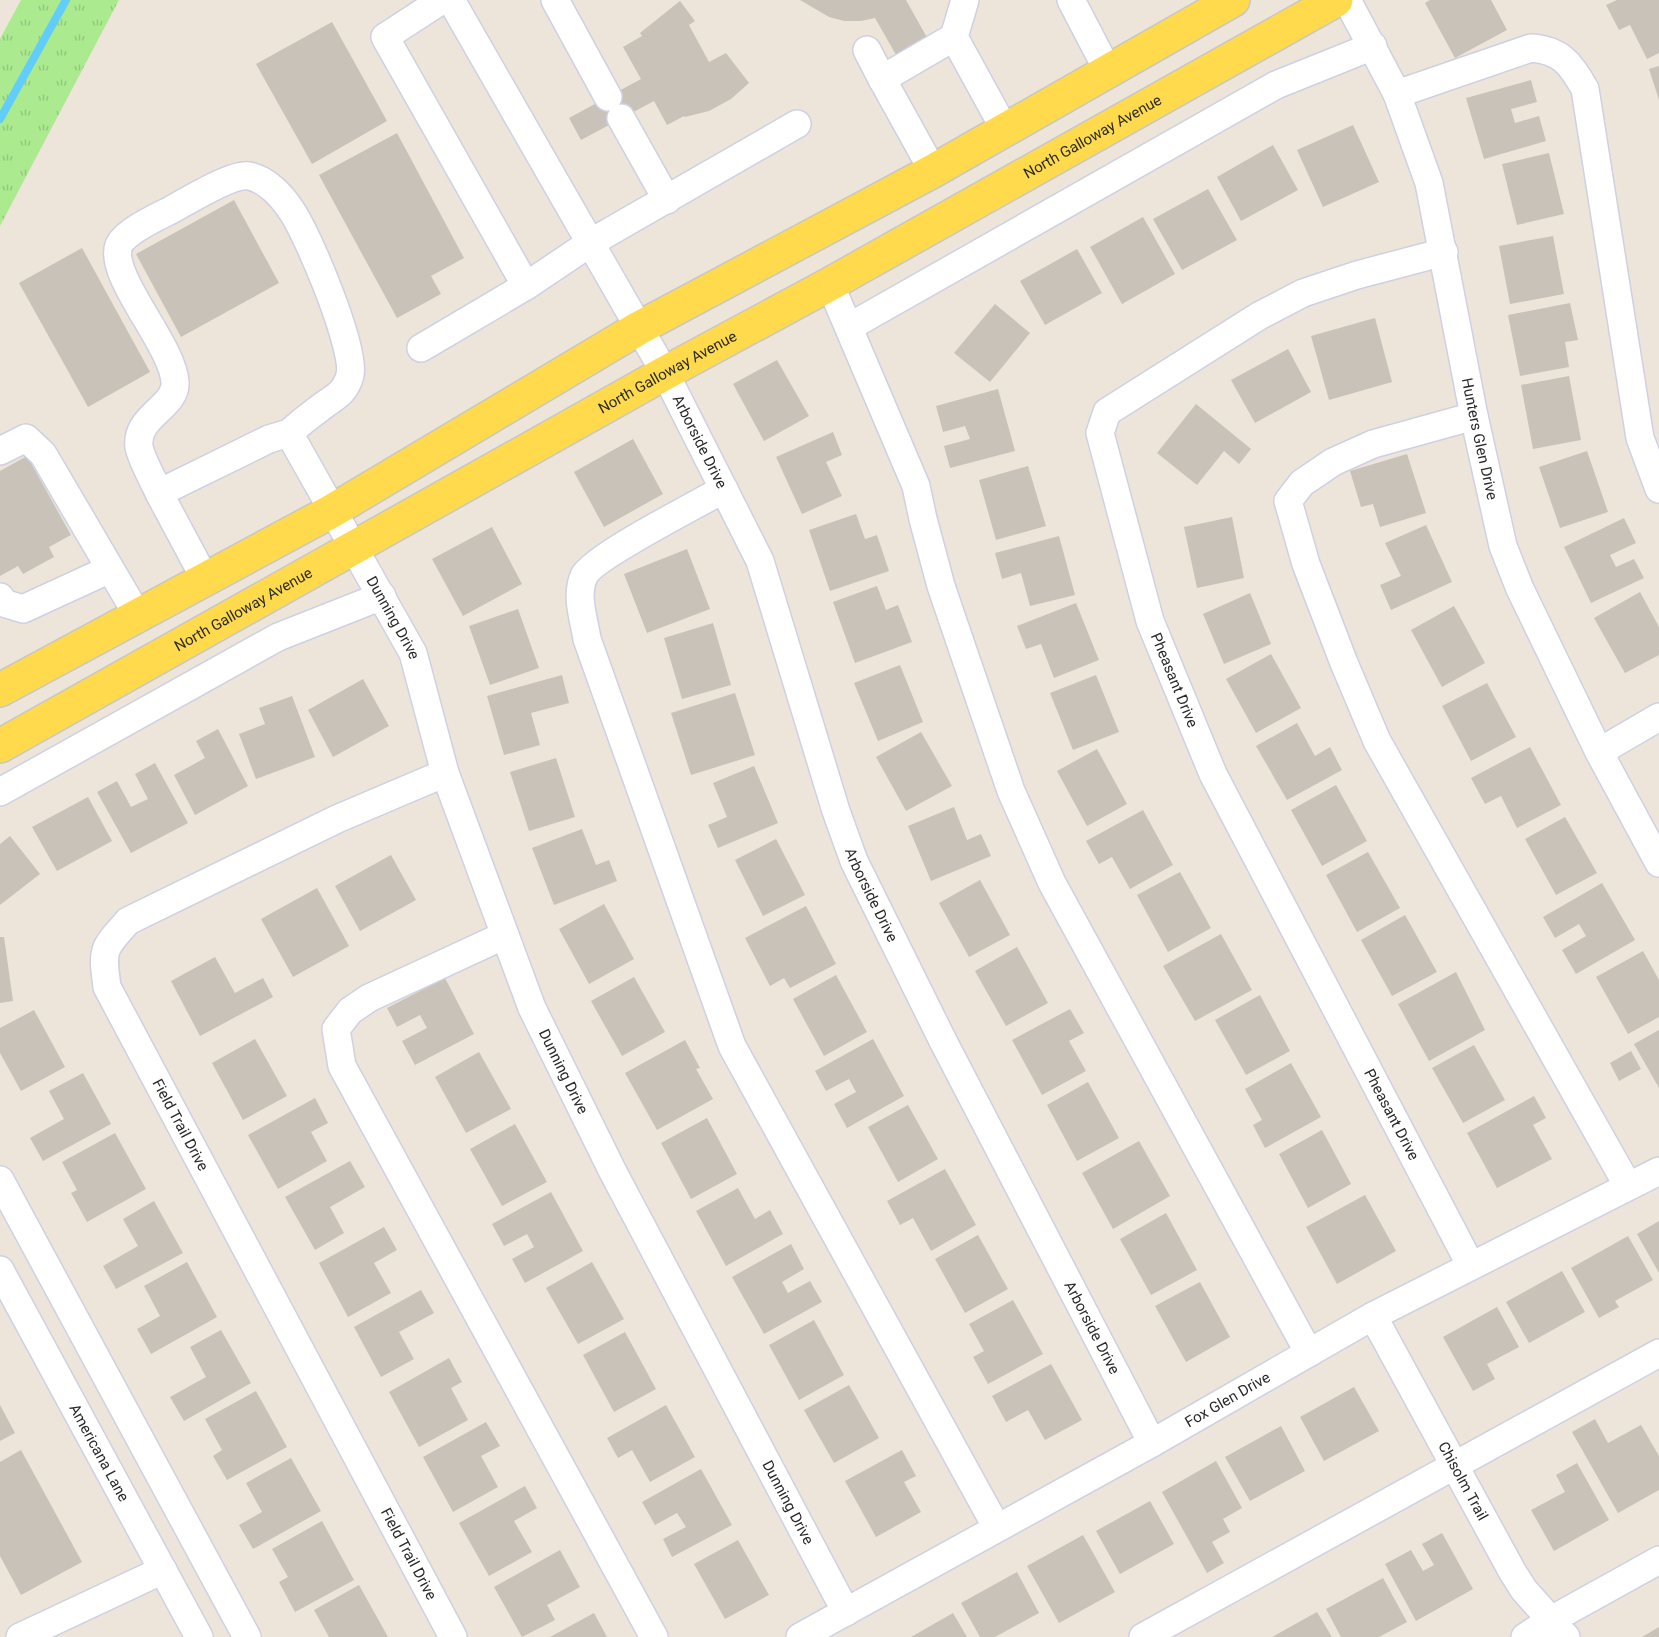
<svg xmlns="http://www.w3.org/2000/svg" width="1659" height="1637" font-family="Roboto,sans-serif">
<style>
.grass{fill:url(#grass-tufts)}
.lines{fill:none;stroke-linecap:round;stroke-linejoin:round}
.stream{stroke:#60cdfb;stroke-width:8}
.building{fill:#c8c2b9}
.minor-casing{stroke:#ced1e4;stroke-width:30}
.major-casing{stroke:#c7c7c7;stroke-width:36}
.minor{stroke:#fff;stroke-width:27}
.major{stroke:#ffda4c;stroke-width:33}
.labels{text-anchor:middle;stroke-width:5;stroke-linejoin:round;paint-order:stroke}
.street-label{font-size:15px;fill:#292929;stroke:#fff}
</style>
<defs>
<pattern id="grass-tufts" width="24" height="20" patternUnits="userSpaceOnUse" patternTransform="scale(1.5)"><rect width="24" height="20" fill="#abea8f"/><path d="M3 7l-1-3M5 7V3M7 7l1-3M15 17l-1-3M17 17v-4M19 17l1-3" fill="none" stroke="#93c97b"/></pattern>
</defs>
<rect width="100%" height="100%" fill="#ede5d9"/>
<!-- grass -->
<polygon class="grass" points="21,0 119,0 0,226 0,39"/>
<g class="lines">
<!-- stream -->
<polyline class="stream" points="0,119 66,0"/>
</g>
<!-- building -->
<g class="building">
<polygon points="800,0 906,0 930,43 899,60 875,18 861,21 844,21 829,17"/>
<polygon points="1430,0 1491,0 1507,30 1455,58 1425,3"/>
<polygon points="1617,0 1659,0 1659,53 1647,59 1630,25 1619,30 1606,5"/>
<polygon points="680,1 695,21 689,25 709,62 726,53 749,83 731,99 709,111 685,117 684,116 667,125 654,101 581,140 569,118 641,79 623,47 642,36 640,33"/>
<polygon points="332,22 387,121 312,164 256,64"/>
<polygon points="1659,66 1659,100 1649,69"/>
<polygon points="1531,80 1537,102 1511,109 1515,123 1539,116 1546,141 1484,159 1466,98"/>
<polygon points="1353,125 1379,182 1323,207 1297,150"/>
<polygon points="397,133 464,258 431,276 441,294 397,318 319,175"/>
<polygon points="1273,145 1298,190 1241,221 1217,177"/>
<polygon points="1549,153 1564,214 1517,225 1502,164"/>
<polygon points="1208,189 1237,240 1182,270 1153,219"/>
<polygon points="234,200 279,283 181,337 136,254"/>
<polygon points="1143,217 1175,274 1122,304 1090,247"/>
<polygon points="1553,236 1564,294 1510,304 1499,246"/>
<polygon points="82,248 150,372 88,407 19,283"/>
<polygon points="1077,249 1102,293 1045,325 1020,281"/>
<polygon points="1570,303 1578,340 1565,342 1569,367 1520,376 1508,315"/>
<polygon points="995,304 1030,333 990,382 954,353"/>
<polygon points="1375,318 1392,382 1329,400 1311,336"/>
<polygon points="1288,349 1311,392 1255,423 1231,380"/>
<polygon points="777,360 809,416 764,441 733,384"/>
<polygon points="1569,376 1581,440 1533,449 1521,385"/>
<polygon points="998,389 1015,451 950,468 944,446 970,439 965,426 943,432 936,406"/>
<polygon points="1196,404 1251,449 1239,464 1224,451 1197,485 1157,453"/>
<polygon points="833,432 842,455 826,462 842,496 802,514 776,457"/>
<polygon points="633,439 663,494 604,527 574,472"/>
<polygon points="1587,451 1608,512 1560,528 1539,467"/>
<polygon points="1407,454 1426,513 1380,527 1373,504 1361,507 1350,471"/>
<polygon points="27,456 71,535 49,547 54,557 23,574 18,566 0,576 0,471"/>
<polygon points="1028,466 1046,526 996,540 979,480"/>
<polygon points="856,514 865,539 877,535 889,571 830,591 809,530"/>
<polygon points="1232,517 1244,578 1197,588 1184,527"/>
<polygon points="1624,518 1636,543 1610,555 1616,567 1634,559 1644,578 1591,603 1564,547"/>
<polygon points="1426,525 1452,582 1391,610 1380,585 1401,576 1385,543"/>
<polygon points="492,527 522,584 463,616 432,559"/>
<polygon points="1059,536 1075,595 1030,606 1021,573 1002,579 995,553"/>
<polygon points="687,549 710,609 647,633 624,574"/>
<polygon points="877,586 886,610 898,605 912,642 855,663 833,602"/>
<polygon points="1640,592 1659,627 1659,655 1625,673 1594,618"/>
<polygon points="1250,593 1271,644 1224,664 1203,614"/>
<polygon points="1076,603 1099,660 1054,678 1041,644 1026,649 1017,626"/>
<polygon points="1454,606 1485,663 1442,687 1411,630"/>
<polygon points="518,609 539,668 490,685 469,626"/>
<polygon points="713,623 731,685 682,699 664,638"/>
<polygon points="1271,654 1301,708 1256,733 1226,679"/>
<polygon points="900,665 923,722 878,741 854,683"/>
<polygon points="562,675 569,703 531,713 540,745 504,755 487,696"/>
<polygon points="1096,675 1119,732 1073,750 1050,693"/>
<polygon points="363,679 389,726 333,757 308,710"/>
<polygon points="1487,683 1516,737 1471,761 1442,706"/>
<polygon points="735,693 755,755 691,775 671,713"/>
<polygon points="292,696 315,757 256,779 239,734 265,724 259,708"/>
<polygon points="1297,723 1315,756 1330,747 1342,770 1287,800 1256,746"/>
<polygon points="218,729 248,786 195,815 174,775 205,758 196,741"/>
<polygon points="921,732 952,786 906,811 876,757"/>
<polygon points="1530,747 1561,805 1517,828 1501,796 1485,804 1471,778"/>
<polygon points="1097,749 1127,804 1087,826 1057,771"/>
<polygon points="556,758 575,817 529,831 510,772"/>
<polygon points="155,763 188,823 131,853 97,792 117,781 131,807 148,799 135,774"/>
<polygon points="754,766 778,823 718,848 708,825 727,817 713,783"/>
<polygon points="1336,785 1367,841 1322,866 1291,810"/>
<polygon points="88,797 112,841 57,871 32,827"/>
<polygon points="954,807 967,840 981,834 991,856 931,881 908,826"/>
<polygon points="1143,810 1173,865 1130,889 1112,857 1099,864 1086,841"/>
<polygon points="1565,817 1597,873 1556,895 1525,839"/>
<polygon points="582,829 596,865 609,860 617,881 554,905 532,848"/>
<polygon points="10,836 40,874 0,905 0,844"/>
<polygon points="776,839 805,895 763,916 735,860"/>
<polygon points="1368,852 1400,908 1357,932 1326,875"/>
<polygon points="391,855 416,900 360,931 335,886"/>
<polygon points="1180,872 1211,928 1168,952 1137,895"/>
<polygon points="980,880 1010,935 969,957 939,903"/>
<polygon points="1602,883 1635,940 1576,974 1562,950 1586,936 1579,924 1555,938 1543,917"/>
<polygon points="317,888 349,946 293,977 261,919"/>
<polygon points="604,904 634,959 589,984 559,929"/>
<polygon points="806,906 836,964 790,988 784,978 770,986 745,938"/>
<polygon points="1405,915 1437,972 1392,996 1361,940"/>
<polygon points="1221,934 1252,990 1195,1021 1163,966"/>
<polygon points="0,937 4,937 13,1001 0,1003"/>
<polygon points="1017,947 1048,1003 1006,1026 975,971"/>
<polygon points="1643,951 1659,980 1659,1017 1628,1034 1596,977"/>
<polygon points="215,957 235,993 263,978 273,997 200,1036 171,981"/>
<polygon points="1456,972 1485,1030 1429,1061 1398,1004"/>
<polygon points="836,975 867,1032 824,1056 793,999"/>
<polygon points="634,977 665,1032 622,1056 591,1001"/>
<polygon points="445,978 474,1034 415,1065 402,1041 427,1028 420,1015 397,1027 387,1008"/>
<polygon points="1260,995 1290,1051 1246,1075 1215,1020"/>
<polygon points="1070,1009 1084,1033 1069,1041 1086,1071 1042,1095 1012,1040"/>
<polygon points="34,1010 65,1067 21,1091 0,1053 0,1028"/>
<polygon points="1659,1030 1659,1088 1634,1044"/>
<polygon points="255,1039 287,1096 243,1120 212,1063"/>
<polygon points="873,1039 904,1096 847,1128 834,1104 856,1092 849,1079 826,1091 815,1071"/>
<polygon points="685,1040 700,1068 696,1069 713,1099 657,1130 625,1073"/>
<polygon points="1474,1045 1505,1100 1463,1123 1432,1068"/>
<polygon points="1631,1051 1641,1069 1619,1081 1610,1063"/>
<polygon points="479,1052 511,1109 466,1133 435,1077"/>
<polygon points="1291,1063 1321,1117 1265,1148 1253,1125 1262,1120 1245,1089"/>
<polygon points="83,1073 111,1124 43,1161 30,1138 64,1119 49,1091"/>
<polygon points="1088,1082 1119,1138 1077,1161 1047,1105"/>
<polygon points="1534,1096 1546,1118 1533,1125 1552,1159 1497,1188 1467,1133"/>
<polygon points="315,1098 328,1123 311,1132 327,1161 278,1189 248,1135"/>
<polygon points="908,1105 938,1159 898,1182 868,1127"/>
<polygon points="707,1118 737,1174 691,1199 661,1143"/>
<polygon points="515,1124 547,1182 502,1206 470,1149"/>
<polygon points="1322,1130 1351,1184 1308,1208 1279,1154"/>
<polygon points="115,1133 146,1189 87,1222 71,1193 77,1190 62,1162"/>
<polygon points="1139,1141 1170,1196 1113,1229 1082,1173"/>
<polygon points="350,1161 365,1187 330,1207 344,1233 315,1250 285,1197"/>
<polygon points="945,1169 976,1225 931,1251 913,1218 900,1225 887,1201"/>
<polygon points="738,1188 755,1219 770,1210 783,1234 726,1266 696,1211"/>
<polygon points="551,1192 583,1251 525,1283 512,1259 534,1247 527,1234 504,1246 492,1224"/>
<polygon points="1365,1195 1396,1251 1337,1284 1306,1227"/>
<polygon points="154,1201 183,1253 116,1289 103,1266 138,1246 123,1219"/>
<polygon points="1166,1213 1197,1270 1151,1295 1120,1239"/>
<polygon points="1659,1221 1659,1273 1637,1234"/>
<polygon points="384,1227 397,1250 374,1263 391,1293 348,1317 319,1263"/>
<polygon points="978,1235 1008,1289 965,1313 935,1259"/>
<polygon points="1628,1236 1653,1280 1615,1301 1619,1307 1599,1318 1571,1268"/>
<polygon points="791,1244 804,1269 782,1282 788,1293 810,1281 822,1302 764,1334 732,1277"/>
<polygon points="187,1262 217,1317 151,1354 137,1329 160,1316 144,1286"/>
<polygon points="592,1262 624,1319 578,1344 546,1288"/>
<polygon points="1562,1271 1585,1312 1529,1343 1506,1302"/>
<polygon points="1200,1282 1230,1337 1186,1362 1155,1306"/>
<polygon points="421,1290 434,1313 399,1332 414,1359 381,1377 354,1327"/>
<polygon points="1013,1300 1043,1354 988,1384 973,1357 984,1351 969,1324"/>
<polygon points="1497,1307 1519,1347 1487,1364 1495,1379 1473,1391 1443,1337"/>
<polygon points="814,1320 844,1375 799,1400 769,1345"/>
<polygon points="221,1330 251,1383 184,1421 170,1397 206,1377 190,1347"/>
<polygon points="625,1332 656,1389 614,1412 583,1355"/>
<polygon points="449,1358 462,1382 451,1388 468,1420 419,1447 389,1392"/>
<polygon points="1051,1364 1082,1420 1045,1440 1028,1410 1006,1422 992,1396"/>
<polygon points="849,1385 879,1438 834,1463 804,1410"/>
<polygon points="1354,1387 1379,1431 1324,1461 1300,1417"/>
<polygon points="256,1391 287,1447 227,1480 213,1456 222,1450 205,1419"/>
<polygon points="0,1405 15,1433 0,1441"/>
<polygon points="666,1405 695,1457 650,1482 632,1450 618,1458 607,1438"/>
<polygon points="1595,1419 1608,1443 1641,1425 1659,1456 1659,1490 1618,1513 1572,1432"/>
<polygon points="486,1422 500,1446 481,1456 498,1487 453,1512 423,1457"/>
<polygon points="1281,1426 1305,1471 1250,1501 1225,1457"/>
<polygon points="21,1450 82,1562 21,1595 0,1556 0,1462"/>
<polygon points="902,1450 916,1476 904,1482 921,1512 876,1537 845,1481"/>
<polygon points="291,1458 321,1511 253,1549 239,1525 262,1512 246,1483"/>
<polygon points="1216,1461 1242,1508 1223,1519 1230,1532 1212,1542 1224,1563 1207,1573 1162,1492"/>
<polygon points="1577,1463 1609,1520 1554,1551 1531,1510 1565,1492 1556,1475"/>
<polygon points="701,1469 732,1525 672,1557 663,1539 686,1527 677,1513 655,1525 642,1502"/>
<polygon points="525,1486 537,1508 514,1521 532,1552 489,1576 459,1523"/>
<polygon points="1150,1501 1174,1544 1120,1574 1096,1531"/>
<polygon points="322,1521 354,1580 295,1612 279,1582 288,1577 272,1549"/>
<polygon points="1442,1533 1473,1589 1416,1621 1385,1564 1411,1550 1423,1571 1434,1565 1422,1544"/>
<polygon points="1083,1535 1115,1592 1059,1623 1027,1566"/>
<polygon points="738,1540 769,1595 725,1619 694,1564"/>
<polygon points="560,1550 580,1587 547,1605 555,1620 522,1637 494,1587"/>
<polygon points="1017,1572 1039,1613 995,1637 980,1637 961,1603"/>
<polygon points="1383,1578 1407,1622 1379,1637 1341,1637 1326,1609"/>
<polygon points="359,1585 388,1637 329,1637 314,1610"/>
<polygon points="1317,1612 1332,1637 1272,1637"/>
<polygon points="594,1613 607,1637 550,1637"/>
<polygon points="953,1613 967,1637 911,1637"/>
<polygon points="1659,1627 1659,1637 1642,1637"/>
</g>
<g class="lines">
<!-- minor casing -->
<g class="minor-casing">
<g id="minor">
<polyline points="442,0 385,37 526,286 590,243 797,124"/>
<path id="s1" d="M451 0 665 373 760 561 836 811 854 861 942 1039 1152 1443"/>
<polyline points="555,0 608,97"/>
<polyline points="965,0 954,37 1005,130"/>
<polyline points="1071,0 1108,71"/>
<path id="s2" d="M1347 0 1397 94 1429 183 1474 416 1503 546 1520 589 1599 752 1659 863"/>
<polyline points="867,50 882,79"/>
<path d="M1397 94 1531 48C1561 50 1571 64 1585 89L1640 438 1659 489"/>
<polyline points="621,118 667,200"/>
<polyline points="933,171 882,79 954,37"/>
<path id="s3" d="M1444 252 1357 275 1303 293 1259 316 1107 412 1100 433 1150 621 1213 774 1471 1266"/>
<polyline points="830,284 916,486 923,519 941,586 1011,791 1052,883 1309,1353"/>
<polyline points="849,327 1276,85 1373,46"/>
<polyline points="421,348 526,286"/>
<polyline points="1474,416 1373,444 1333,462 1302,483 1288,501 1306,564 1344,663 1377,741 1628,1186"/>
<path id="s4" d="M289 433C299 424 309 416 320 408 327 402 336 398 342 391 345 388 349 380 350 375 356 349 308 234 291 210 282 196 266 179 249 176 233 173 187 201 171 210 157 217 126 231 119 245 107 275 173 345 175 382 177 407 135 416 139 447 141 458 154 482 159 493L269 439 289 433 413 653 445 773 532 1008 613 1172 846 1612"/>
<polyline points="0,451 26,438 43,454 138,616"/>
<path d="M724 489C700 503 593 557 584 576 575 596 584 619 587 639L732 1046 997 1528"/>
<polyline points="159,493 205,579"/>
<polyline points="0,597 4,603 23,609 110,569"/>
<polyline points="1599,752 1659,717"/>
<path id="s5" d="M445 773 337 819 128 921C102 950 102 949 107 987L453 1637"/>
<polyline points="0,792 278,637 382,596"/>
<polyline points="505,935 369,998 350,1011 336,1029 342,1066 654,1637"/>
<polyline points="0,1180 247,1637"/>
<path id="s6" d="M0 1270 199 1637"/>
<path id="s7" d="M1373 1316 1512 1571 1524 1590 1566 1637"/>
<polyline points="20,1637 163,1570"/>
<path id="s8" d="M800 1637 1152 1443 1373 1316 1659 1171"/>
<polyline points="1143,1637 1659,1353"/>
<polyline points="1525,1637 1551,1620 1659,1560"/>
</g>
</g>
<!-- major casing -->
<g class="major-casing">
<g id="major">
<polyline points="0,690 332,511 639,328 933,171 1233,0"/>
<path id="s9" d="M0 746 665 373 830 284 1336 0"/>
</g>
</g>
<!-- minor -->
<use href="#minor" class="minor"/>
<!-- major -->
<use href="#major" class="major"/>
</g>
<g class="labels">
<!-- street labels -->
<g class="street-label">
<text dy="5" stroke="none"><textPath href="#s9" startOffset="1251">North Galloway Avenue</textPath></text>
<text dy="5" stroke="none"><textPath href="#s9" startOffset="765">North Galloway Avenue</textPath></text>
<text dy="5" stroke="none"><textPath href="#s2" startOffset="462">Hunters Glen Drive</textPath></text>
<text dy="5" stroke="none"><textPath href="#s1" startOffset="507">Arborside Drive</textPath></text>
<text dy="5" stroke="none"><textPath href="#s9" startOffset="279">North Galloway Avenue</textPath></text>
<text dy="5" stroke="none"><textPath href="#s4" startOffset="1101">Dunning Drive</textPath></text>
<text dy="5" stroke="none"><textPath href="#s3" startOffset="657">Pheasant Drive</textPath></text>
<text dy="5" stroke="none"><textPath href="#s1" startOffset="993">Arborside Drive</textPath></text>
<text dy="5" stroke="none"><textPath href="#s4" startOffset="1587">Dunning Drive</textPath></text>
<text dy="5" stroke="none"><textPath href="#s3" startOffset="1143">Pheasant Drive</textPath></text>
<text dy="5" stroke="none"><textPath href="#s5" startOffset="580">Field Trail Drive</textPath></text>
<text dy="5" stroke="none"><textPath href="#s1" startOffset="1479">Arborside Drive</textPath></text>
<text dy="5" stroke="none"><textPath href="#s8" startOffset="489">Fox Glen Drive</textPath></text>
<text dy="5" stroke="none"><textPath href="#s6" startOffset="208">Americana Lane</textPath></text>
<text dy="5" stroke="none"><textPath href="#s7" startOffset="188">Chisolm Trail</textPath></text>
<text dy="5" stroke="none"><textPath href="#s4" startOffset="2073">Dunning Drive</textPath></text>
<text dy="5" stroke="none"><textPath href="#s5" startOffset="1066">Field Trail Drive</textPath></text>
</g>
</g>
</svg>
